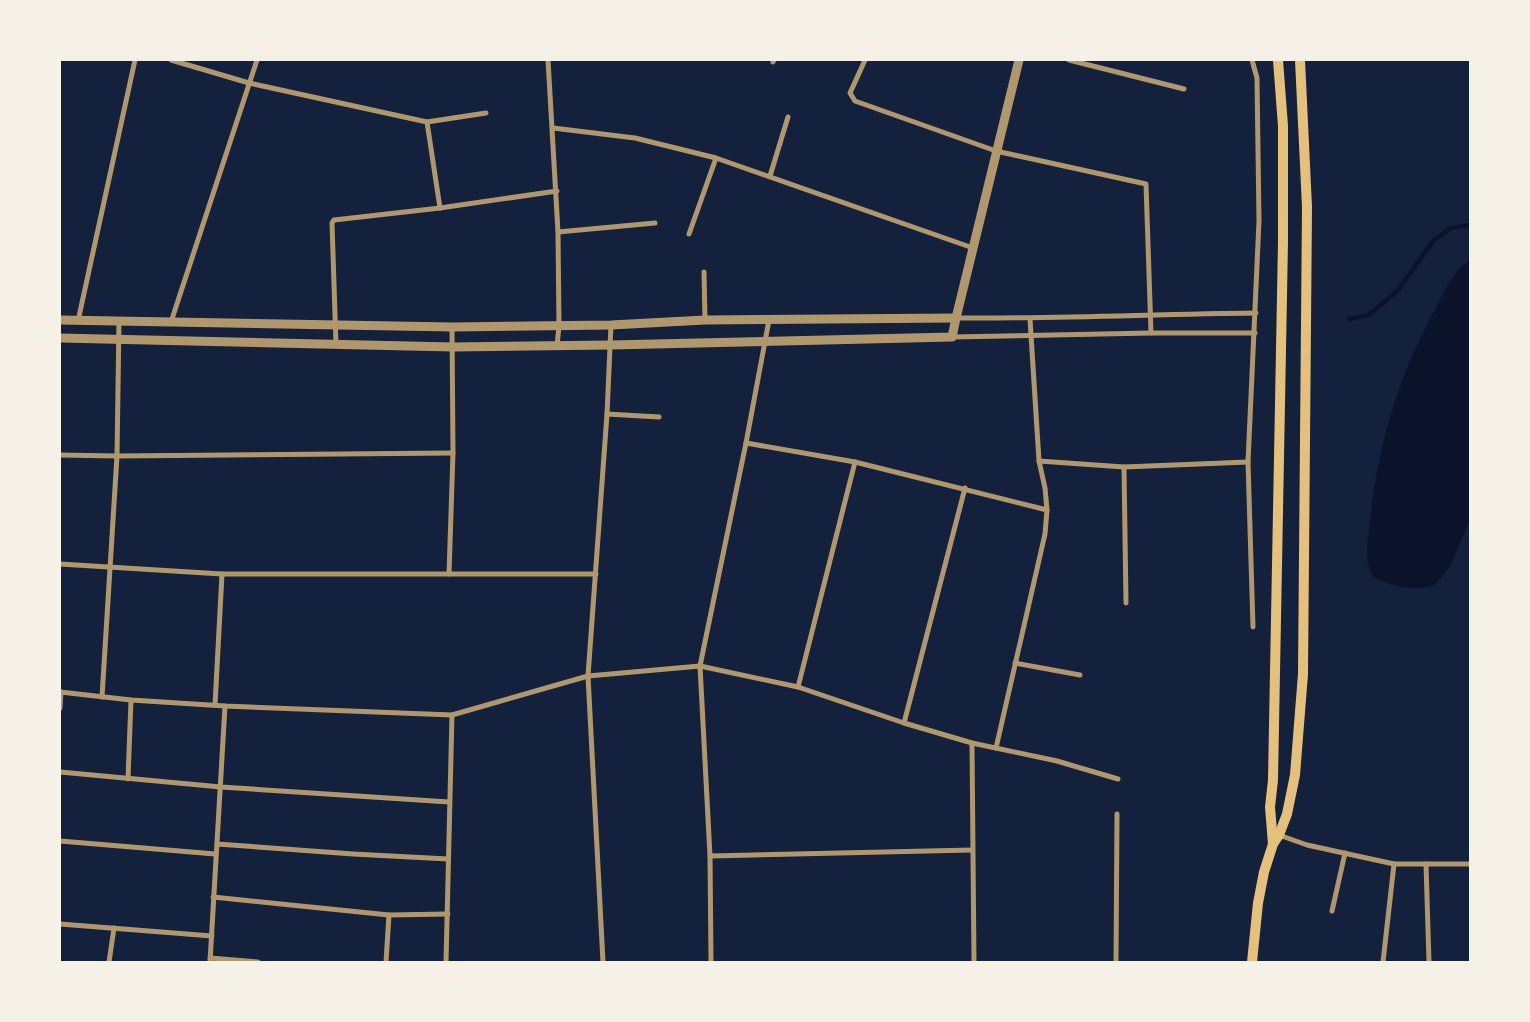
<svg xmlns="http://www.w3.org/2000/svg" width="1530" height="1022" font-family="'Noto Sans',sans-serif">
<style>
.water{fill:#0b132b}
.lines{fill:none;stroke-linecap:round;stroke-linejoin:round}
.stream{stroke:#0b132b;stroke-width:4.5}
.minor{stroke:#b1986c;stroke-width:5}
.tertiary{stroke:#b1986c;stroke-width:9}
.secondary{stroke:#e5c07b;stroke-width:10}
</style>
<rect width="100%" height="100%" fill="#14213d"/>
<!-- water -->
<path class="water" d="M1470 260V520L1451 565 1435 585C1430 586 1425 588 1420 588 1411 589 1379 584 1373 576 1363 561 1368 538 1370 521 1378 443 1400 370 1439 302 1448 285 1454 270 1470 260Z"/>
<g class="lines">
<!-- stream -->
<polyline class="stream" points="1349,319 1369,315 1398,290 1434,240 1451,228 1470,225"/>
<!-- minor -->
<g class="minor">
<polyline points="171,60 249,83 427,122 486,113"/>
<polyline points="548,60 558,232 559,326 557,346"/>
<polyline points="865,60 850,93 855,101 996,151 1146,184 1151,333"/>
<polyline points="1069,60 1184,89"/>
<polyline points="1252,60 1257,78 1259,221 1248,462 1253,627"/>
<polyline points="773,62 774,60"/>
<polyline points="427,122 440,208"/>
<polyline points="553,128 635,138 716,158 973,248"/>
<polyline points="770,176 788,117"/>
<polyline points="558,232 655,223"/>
<polyline points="689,234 716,158"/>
<polyline points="704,272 705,320"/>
<path d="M956 318C1056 319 1156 314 1256 313"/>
<polyline points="78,321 135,60"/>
<polyline points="171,322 257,60"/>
<polyline points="952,337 1151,333 1255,333"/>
<polyline points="336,345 332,223 334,220 440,208 557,191"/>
<polyline points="607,414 659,417"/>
<polyline points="746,443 855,462 1047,510"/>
<polyline points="60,455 117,456 453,453"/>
<polyline points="1039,461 1124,467 1248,462"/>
<polyline points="1124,467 1126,603"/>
<polyline points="60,564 222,574 596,574"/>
<polyline points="449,574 453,453 452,327"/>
<polyline points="1015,663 1080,675"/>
<polyline points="798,687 855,462"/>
<polyline points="60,692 131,700 225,706 452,715 588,676 700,666 798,687 904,723 972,743 1057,761 1118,779"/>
<polyline points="102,697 117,456 119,321"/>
<polyline points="215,705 222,574"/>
<polyline points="60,708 61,692"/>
<polyline points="904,723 965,488"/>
<polyline points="972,743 974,962"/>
<polyline points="996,748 1045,534 1047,510 1045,488 1039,461 1030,319"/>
<polyline points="60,772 221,787 449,802"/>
<polyline points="128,779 131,700"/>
<polyline points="1279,835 1307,845 1394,864 1470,864"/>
<polyline points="60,841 215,854"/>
<polyline points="217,844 353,854 448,859"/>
<polyline points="710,856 972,850"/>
<polyline points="1426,864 1429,962"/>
<polyline points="213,897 389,915 448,914"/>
<polyline points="1332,911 1345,853"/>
<polyline points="60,924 212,936"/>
<polyline points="210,958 258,962"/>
<polyline points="109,962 114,928"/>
<polyline points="210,962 225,706"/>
<polyline points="386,962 389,915"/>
<polyline points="446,962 452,715"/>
<polyline points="603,962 588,676 607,414 611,325"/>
<polyline points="711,962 710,856 700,666 746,443 769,320"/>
<polyline points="1116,962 1117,814"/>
<polyline points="1383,962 1394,864"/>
</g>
<!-- tertiary -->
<g class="tertiary">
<polyline points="60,320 452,327 611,325 705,320 956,318"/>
<polyline points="60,338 453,347 611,345 952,337 956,318 1019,60"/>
</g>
<!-- secondary -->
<g class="secondary">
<polyline points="1273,844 1270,807 1273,780 1283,242 1283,126 1278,60"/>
<polyline points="1252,962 1258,903 1264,872 1273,844 1279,835 1287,814 1295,775 1303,674 1307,207 1300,60"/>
</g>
</g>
<!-- border -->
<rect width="1530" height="1022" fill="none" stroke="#f6f1e7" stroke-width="122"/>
</svg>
